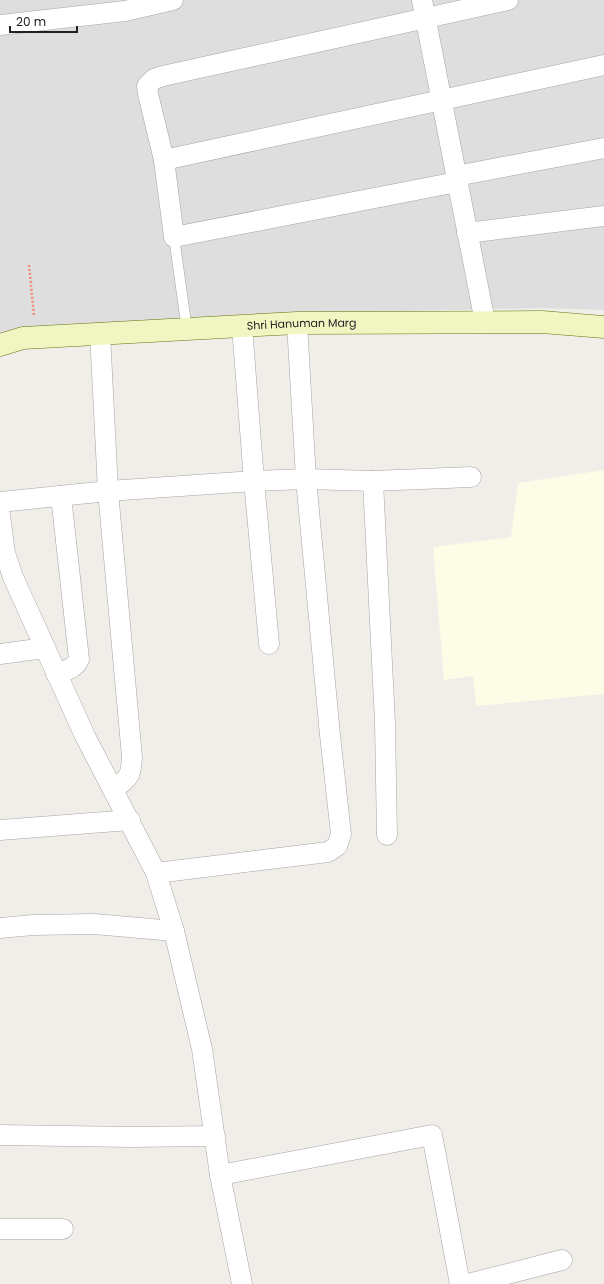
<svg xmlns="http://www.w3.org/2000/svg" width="604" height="1284" font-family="Poppins,sans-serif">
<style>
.residential{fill:#dfdede}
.education{fill:#fcfde6}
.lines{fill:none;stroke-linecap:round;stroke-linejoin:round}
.lane-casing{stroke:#a5a5a5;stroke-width:11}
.street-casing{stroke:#a5a5a5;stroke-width:21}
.secondary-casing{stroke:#65730e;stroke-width:23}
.path{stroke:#f08b7b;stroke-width:2.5;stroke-dasharray:2 2;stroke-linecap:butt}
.lane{stroke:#fff;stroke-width:10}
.street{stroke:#fff;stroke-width:20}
.secondary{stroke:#f1f5c2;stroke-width:22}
.labels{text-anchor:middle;stroke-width:3;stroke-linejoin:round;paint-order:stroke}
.street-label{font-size:11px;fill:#212121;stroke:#fff}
</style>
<rect width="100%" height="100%" fill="#f1eee9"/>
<!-- residential -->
<polygon class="residential" points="0,0 604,0 604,310 546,308 317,313 0,336"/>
<!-- education -->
<polygon class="education" points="604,470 604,694 476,706 473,676 444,680 433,547 511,537 518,483"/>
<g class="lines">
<!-- lane casing -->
<g class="lane-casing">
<polyline id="lane" points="174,237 187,330"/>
</g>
<!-- street casing -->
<g class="street-casing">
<g id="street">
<polyline points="422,0 485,322"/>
<polyline points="0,25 125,11 173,0"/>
<polyline points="164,160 604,65"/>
<polyline points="456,176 604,148"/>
<polyline points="457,182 174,237 164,160 148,94 147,86 154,79 163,76 508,0"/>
<polyline points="467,233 604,216"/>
<polyline points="242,326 254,481 269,644"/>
<path d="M100 333 108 491 132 757C131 777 129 778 113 789"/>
<polyline points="373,481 385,723 387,835"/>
<polyline points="0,502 108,491 254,481 306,479 373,481 471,477"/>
<polyline points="0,515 5,553 13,577 85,736 156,873 174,931 202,1049 220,1175 242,1284"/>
<polyline points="0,654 45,648"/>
<path d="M56 674C66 670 75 669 79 659L61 496"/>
<polyline points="0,830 130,820"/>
<polyline points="156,873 328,852 337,846 341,834 330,735 306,479 297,323"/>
<polyline points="0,928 33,925 94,924 174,931"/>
<polyline points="0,1135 132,1137 215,1136"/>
<polyline points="220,1175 432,1135 460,1284"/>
<polyline points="0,1229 63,1229"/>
<polyline points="468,1284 562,1260"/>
</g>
</g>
<!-- secondary casing -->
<g class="secondary-casing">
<g id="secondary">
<path id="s1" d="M0 345 23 338 297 323 542 322 604 327"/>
</g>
</g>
<!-- path -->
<polyline class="path" points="29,265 34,316"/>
<!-- lane -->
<use href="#lane" class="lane"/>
<!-- street -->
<use href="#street" class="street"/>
<!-- secondary -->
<use href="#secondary" class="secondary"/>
</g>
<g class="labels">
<!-- street labels -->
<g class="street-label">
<text dy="4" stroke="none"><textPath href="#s1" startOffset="303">Shri Hanuman Marg</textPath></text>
</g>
</g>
<!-- scale -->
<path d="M10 26v6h67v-6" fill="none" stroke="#212121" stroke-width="2"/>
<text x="16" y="26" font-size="12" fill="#212121" stroke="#ffffff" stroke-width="3" paint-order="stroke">20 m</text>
</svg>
